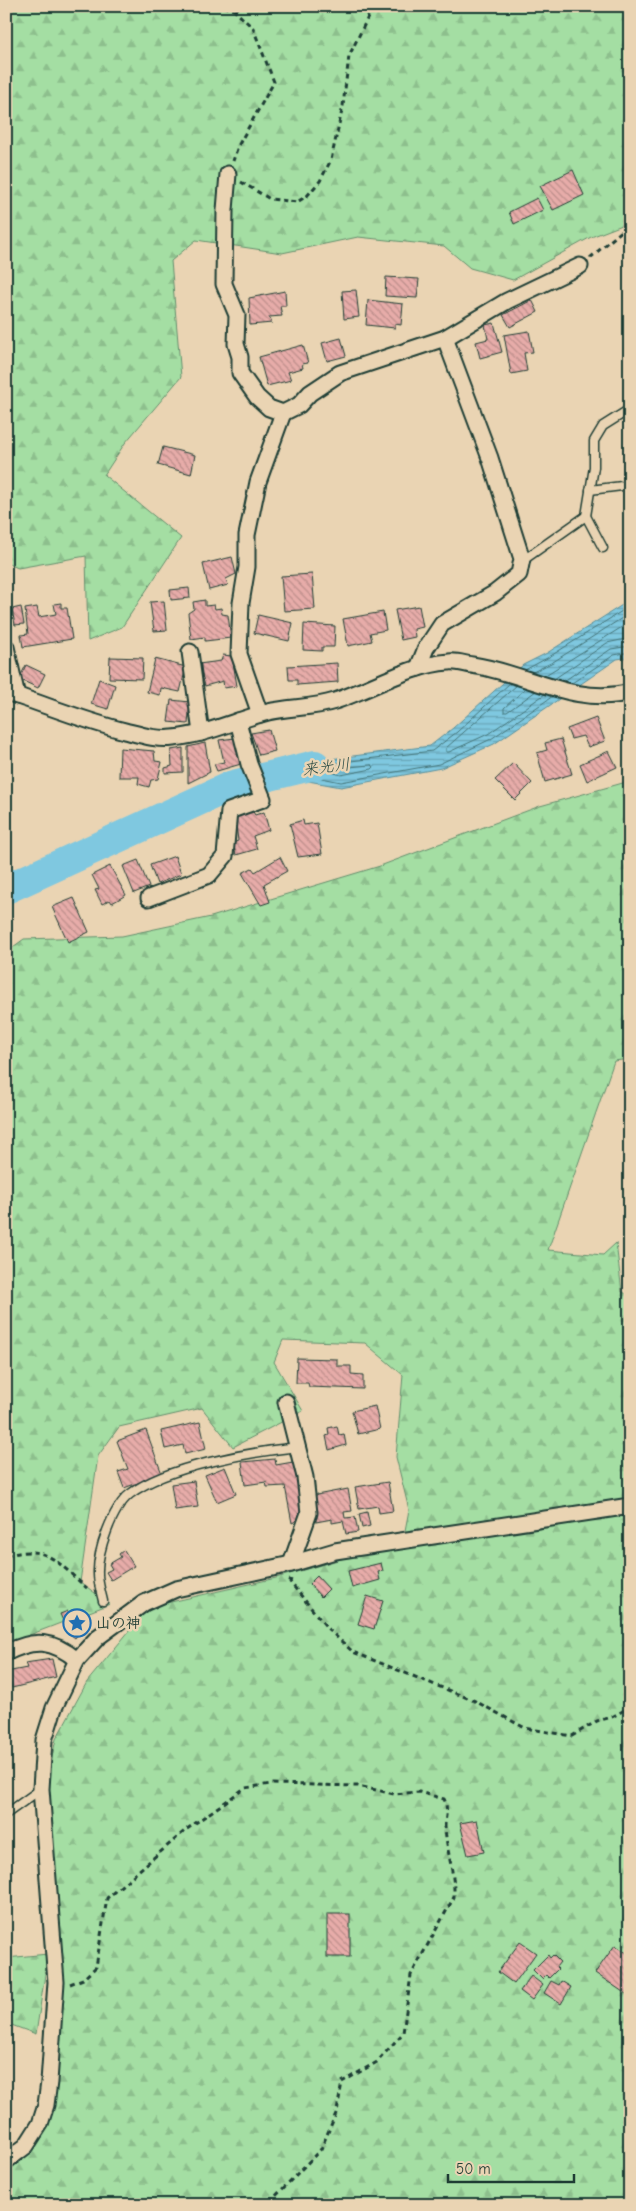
<svg xmlns="http://www.w3.org/2000/svg" width="636" height="2211" font-family="'Comic Neue','Klee One',sans-serif">
<style>
.forest{fill:url(#forest-firs);stroke:#628e6c}
.water{fill:url(#water-rules);stroke:#59909b}
.lines{fill:none;stroke-linecap:round;stroke-linejoin:round}
.shore{stroke:#457579;stroke-width:1}
.river{stroke:#7fc8e0;stroke-width:30}
.building{fill:url(#building-back-hatch);stroke:#1f3d34}
.service-casing{stroke:#1f3d34;stroke-width:11}
.minor-casing{stroke:#1f3d34;stroke-width:19}
.path{stroke:#1f3d34;stroke-width:3;stroke-dasharray:5 4;stroke-linecap:butt}
.service{stroke:#ead4b3;stroke-width:8}
.minor{stroke:#ead4b3;stroke-width:15}
.labels{text-anchor:middle;stroke-width:5;stroke-linejoin:round;paint-order:stroke}
.poi-label{font-size:15px;font-weight:bold;fill:#1f3d34;stroke:#ead4b3;text-anchor:start}
.water-label{font-size:16px;font-style:italic;fill:#294b45;stroke:#ead4b3}
</style>
<defs>
<pattern id="forest-firs" width="22" height="20" patternUnits="userSpaceOnUse" patternTransform="scale(1.25)"><rect width="22" height="20" fill="#a4dea3"/><path d="M5 1l3.5 6h-7zM16 11l3.5 6h-7z" fill="#8dbf8d"/></pattern>
<pattern id="water-rules" width="6" height="5" patternUnits="userSpaceOnUse" patternTransform="scale(1.25)"><rect width="6" height="5" fill="#7fc8e0"/><path d="M0 2.5h6" fill="none" stroke="#67a4b6"/></pattern>
<pattern id="building-back-hatch" width="6" height="6" patternUnits="userSpaceOnUse" patternTransform="scale(1.25)"><rect width="6" height="6" fill="#e7aca9"/><path d="M-1 5l2 2M0 0l6 6M5-1l2 2" fill="none" stroke="#bb8d8a"/></pattern>
</defs>
<rect width="100%" height="100%" fill="#ead4b3"/>
<filter id="ink" filterUnits="userSpaceOnUse"><feTurbulence type="fractalNoise" baseFrequency=".02" numOctaves="2"/><feDisplacementMap in="SourceGraphic" scale="10" xChannelSelector="R" yChannelSelector="G"/><feConvolveMatrix kernelMatrix="1 2 1 2 8 2 1 2 1" color-interpolation-filters="sRGB"/></filter>
<g filter="url(#ink)">
<!-- forest -->
<g class="forest">
<polygon points="6,6 630,6 630,222 591,237 513,280 470,268 444,246 358,237 282,253 196,240 171,261 181,377 125,443 104,475 181,538 122,627 88,641 86,556 18,568 6,563"/>
<polygon points="630,781 630,1059 614,1061 548,1250 603,1255 616,1243 622,1292 630,1295 630,2205 6,2205 6,2160 46,2121 52,1945 40,1812 56,1739 87,1682 149,1607 276,1578 403,1541 409,1510 396,1457 403,1375 365,1343 283,1340 274,1362 303,1411 233,1447 202,1408 119,1427 98,1456 80,1582 110,1604 6,1644 6,952 24,939 122,936 211,917 380,866 540,806"/>
<polygon points="48,1954 36,2034 6,2023 6,1958"/>
</g>
<!-- water -->
<polygon class="water" points="630,600 630,657 617,659 494,744 441,768 341,787 275,775 284,765 430,746 453,728 523,665 547,653"/>
<g class="lines">
<!-- shore -->
<g class="shore">
<polyline points="525,670 549,657 630,606"/>
<polyline points="533,672 553,662 630,613"/>
<polyline points="544,676 630,622"/>
<polyline points="554,679 607,643 630,638"/>
<polyline points="564,681 611,649 630,646"/>
<polyline points="510,683 457,732 432,751 294,768 293,772 341,782 439,764 491,739 553,696"/>
<polyline points="572,683 614,655 630,652"/>
<polyline points="517,685 446,748 446,752 449,752 488,734 545,694"/>
<polyline points="526,688 504,708 504,712 507,712 536,691"/>
<polygon points="372,765 374,767 372,769 341,775 331,772 333,769"/>
</g>
<!-- river -->
<polyline class="river" points="6,889 233,785 315,765"/>
</g>
<!-- building -->
<g class="building">
<polygon points="573,170 584,195 553,210 540,186"/>
<polygon points="537,198 543,210 514,224 509,212"/>
<polygon points="386,277 419,279 417,298 385,296"/>
<polygon points="356,290 359,317 344,319 342,291"/>
<polygon points="285,291 286,306 280,306 282,316 269,317 272,323 250,325 249,298"/>
<polygon points="368,300 403,304 401,325 395,324 395,328 366,325"/>
<polygon points="532,300 538,312 510,327 503,315"/>
<polygon points="494,323 502,352 480,358 476,342 488,339 485,325"/>
<polygon points="529,331 533,352 524,353 527,371 511,374 504,335"/>
<polygon points="341,338 346,356 327,361 322,343"/>
<polygon points="303,345 308,363 302,364 303,368 288,372 291,380 267,386 259,357"/>
<polygon points="163,447 195,455 191,474 158,465"/>
<polygon points="232,557 236,574 226,579 228,585 209,590 203,564"/>
<polygon points="312,574 315,609 284,611 281,576"/>
<polygon points="189,588 190,598 171,600 170,590"/>
<polygon points="205,600 205,606 214,605 215,609 221,608 222,614 228,615 231,638 205,641 205,637 191,639 188,613 194,609 193,602"/>
<polygon points="164,601 167,630 154,631 150,602"/>
<polygon points="61,603 61,608 67,608 72,639 23,647 21,635 28,634 25,609 37,607 39,617 56,614 54,604"/>
<polygon points="419,606 423,627 414,629 415,637 401,640 395,610"/>
<polygon points="21,607 24,624 15,625 12,609"/>
<polygon points="383,612 386,630 370,633 372,641 348,646 343,619"/>
<polygon points="258,615 293,623 289,641 254,633"/>
<polygon points="304,624 335,626 334,647 322,647 322,651 303,650"/>
<polygon points="223,655 232,656 237,686 224,688 223,681 205,686 199,664 221,661"/>
<polygon points="110,657 143,658 142,679 109,678"/>
<polygon points="155,659 186,667 180,692 161,688 160,695 147,692"/>
<polygon points="337,663 338,682 297,685 297,680 289,680 288,666"/>
<polygon points="26,665 45,674 38,688 19,679"/>
<polygon points="99,679 115,685 108,709 91,704"/>
<polygon points="171,700 190,702 188,724 168,722"/>
<polygon points="596,718 605,741 588,747 583,736 571,739 567,729"/>
<polygon points="269,730 275,751 259,755 251,733"/>
<polygon points="235,738 241,764 217,771 214,764 224,762 219,740"/>
<polygon points="561,739 572,774 545,782 537,753 547,750 545,743"/>
<polygon points="205,743 210,772 188,783 188,747"/>
<polygon points="120,748 154,751 155,761 162,762 158,779 151,780 149,787 138,784 139,777 119,777"/>
<polygon points="183,748 183,772 165,773 165,768 172,766 171,750"/>
<polygon points="609,751 617,767 587,781 580,764"/>
<polygon points="513,763 532,783 515,800 495,780"/>
<polygon points="252,810 255,815 264,812 269,830 253,836 257,849 236,855 233,843 238,841 235,816"/>
<polygon points="303,820 304,825 317,823 322,854 298,857 290,824"/>
<polygon points="175,856 181,874 157,884 150,865"/>
<polygon points="280,857 287,871 264,884 270,902 261,905 242,873 252,868 255,872"/>
<polygon points="138,860 149,887 134,893 123,866"/>
<polygon points="110,866 126,895 112,903 110,900 102,904 95,890 99,889 92,875"/>
<polygon points="74,898 89,932 68,942 52,907"/>
<polygon points="297,1358 337,1359 337,1366 351,1366 351,1374 363,1375 363,1389 309,1387 308,1383 296,1383"/>
<polygon points="375,1406 380,1429 358,1434 352,1411"/>
<polygon points="200,1422 206,1449 185,1454 183,1445 165,1449 161,1431"/>
<polygon points="337,1426 339,1435 344,1434 346,1445 329,1450 326,1436 329,1435 328,1428"/>
<polygon points="146,1430 162,1474 124,1488 118,1472 128,1469 117,1441"/>
<polygon points="275,1459 276,1465 293,1462 302,1505 298,1520 292,1523 285,1486 267,1487 266,1482 245,1485 242,1462"/>
<polygon points="225,1467 236,1494 217,1502 205,1475"/>
<polygon points="194,1481 198,1507 175,1510 171,1484"/>
<polygon points="388,1482 393,1511 379,1513 378,1506 359,1509 355,1487"/>
<polygon points="348,1489 352,1511 344,1512 345,1518 355,1517 358,1532 346,1534 343,1521 332,1523 332,1519 316,1522 311,1496"/>
<polygon points="367,1512 370,1526 362,1528 359,1514"/>
<polygon points="124,1550 134,1566 111,1580 106,1572 112,1569 109,1564 121,1557 119,1554"/>
<polygon points="381,1563 383,1571 378,1572 380,1580 352,1588 348,1571"/>
<polygon points="317,1576 329,1589 321,1597 309,1584"/>
<polygon points="367,1596 383,1601 374,1629 358,1624"/>
<polygon points="68,1611 72,1620 64,1623 60,1614"/>
<polygon points="75,1618 85,1625 75,1638 65,1630"/>
<polygon points="52,1659 56,1677 12,1688 6,1672 27,1668 25,1663"/>
<polygon points="477,1820 484,1852 468,1855 460,1823"/>
<rect x="327" y="1914" width="23" height="43"/>
<polygon points="520,1942 536,1953 514,1984 498,1972"/>
<polygon points="615,1945 630,1955 630,1989 626,1994 595,1973"/>
<polygon points="548,1955 550,1958 553,1955 560,1962 556,1967 558,1969 549,1978 546,1975 542,1979 533,1970"/>
<polygon points="531,1976 543,1985 532,2000 520,1991"/>
<polygon points="551,1981 559,1985 561,1981 571,1987 561,2004 544,1993"/>
</g>
<g class="lines">
<!-- service casing -->
<g class="service-casing">
<g id="service">
<polyline points="590,490 630,485"/>
<polyline points="586,516 603,548"/>
<polyline points="522,561 586,516 594,467 594,441 603,426 630,409"/>
<path d="M103 1601C101 1592 98 1583 98 1574 97 1552 112 1508 130 1494 167 1466 251 1452 298 1447"/>
<polyline points="6,1814 41,1789"/>
</g>
</g>
<!-- minor casing -->
<g class="minor-casing">
<g id="minor">
<polyline points="228,174 225,210 224,284 237,315 236,344 240,357 240,373 257,397 269,408 283,413 299,405 310,393 340,373 445,338 507,301 580,266"/>
<polyline points="6,647 17,696"/>
<polyline points="190,652 201,733"/>
<polyline points="418,668 426,648 442,624 495,593 519,574 522,559 490,458 445,338"/>
<path d="M6 692C46 705 84 721 125 731 141 735 157 740 173 738 206 735 236 720 268 712 290 707 313 708 335 701 371 689 412 664 449 662 456 661 465 664 472 665 524 672 576 707 630 692"/>
<polyline points="260,714 239,654 241,603 247,567 247,535 258,482 283,413"/>
<polyline points="149,898 209,875 225,856 229,811 263,799 249,764 238,721"/>
<polyline points="286,1402 305,1477 309,1513 291,1564"/>
<path d="M6 1653C34 1638 53 1640 77 1660"/>
<polyline points="6,2161 26,2146 40,2124 46,2105 49,2082 56,1982 41,1789 44,1740 54,1708 77,1660 98,1637 144,1603 176,1589 291,1564 335,1551 630,1506"/>
</g>
</g>
<!-- path -->
<g class="path">
<polyline points="224,6 235,11 253,28 274,82 238,146 233,161"/>
<polyline points="235,11 240,6"/>
<polyline points="241,182 270,199 297,202 307,196 320,181 331,160 343,106 349,56 370,13 378,6"/>
<polyline points="590,258 630,224"/>
<path d="M6 1556C48 1543 57 1563 87 1588"/>
<polyline points="291,1579 290,1582 328,1629 353,1652 475,1701 525,1728 572,1736 597,1721 612,1717 630,1707"/>
<path d="M70 1984 83 1979 96 1967 107 1898 187 1829 245 1788 271 1784 358 1786 394 1794 419 1792 444 1799C449 1809 445 1816 445 1826 446 1850 455 1873 454 1897L411 1975 403 2033 377 2062 342 2082 337 2111 321 2149 267 2205"/>
</g>
<!-- service -->
<use href="#service" class="service"/>
<!-- minor -->
<use href="#minor" class="minor"/>
</g>
</g>
<!-- icons -->
<defs>
<g id="sight-ring" transform="scale(1.4375)"><circle r="9.5" fill="#ead4b3" stroke="#1f6fb2" stroke-width="1.5"/><path d="M0-6L1.8-2.2L6-1.7L2.9 1.2L3.7 5.4L0 3.3L-3.7 5.4L-2.9 1.2L-6-1.7L-1.8-2.2Z" fill="#1f6fb2"/></g>
</defs>
<g fill-rule="evenodd">
<use href="#sight-ring" x="77" y="1623"/>
</g>
<g class="labels">
<!-- poi labels -->
<g class="poi-label">
<text x="96" y="1628">山の神</text>
</g>
<!-- water labels -->
<g class="water-label">
<text transform="translate(326 766) rotate(-7)" y="6">来光川</text>
</g>
</g>
<!-- margin -->
<rect width="636" height="2211" fill="none" stroke="#ead4b3" stroke-width="25"/>
<rect x="12" y="12" width="611" height="2186" fill="none" stroke="#1f3d34" stroke-width="2" filter="url(#ink)"/>
<!-- scale -->
<path d="M448 2174v8h126v-8" fill="none" stroke="#1f3d34" stroke-width="2.5"/>
<text x="456" y="2174" font-size="15" fill="#1f3d34" stroke="#ead4b3" stroke-width="4" paint-order="stroke">50 m</text>
</svg>
